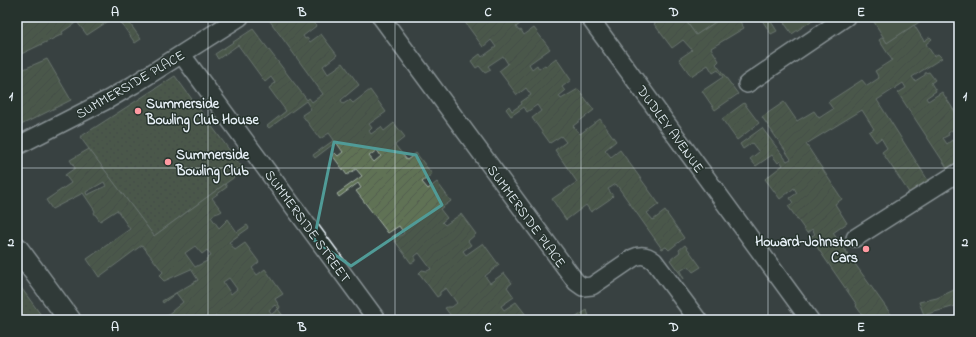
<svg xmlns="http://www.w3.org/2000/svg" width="976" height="337" font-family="'Indie Flower',sans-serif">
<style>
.grass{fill:#617255;stroke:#a4b2a6}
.park{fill:url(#park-dots);stroke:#a4b2a6}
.garden{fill:url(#garden-furrows);stroke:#a4b2a6;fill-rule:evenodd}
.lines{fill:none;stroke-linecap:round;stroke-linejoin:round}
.minor-casing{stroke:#e8f1f8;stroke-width:20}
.tertiary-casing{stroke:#e8f1f8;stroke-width:24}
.minor{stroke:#26332d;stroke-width:17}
.tertiary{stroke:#26332d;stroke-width:21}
.marked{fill:none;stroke:#509b97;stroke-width:3;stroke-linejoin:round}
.grid{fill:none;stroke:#e8f1f8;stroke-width:1;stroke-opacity:0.55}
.poi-dot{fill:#ff9aa2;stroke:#26332d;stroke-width:1.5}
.labels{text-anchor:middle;stroke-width:3;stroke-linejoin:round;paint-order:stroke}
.street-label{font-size:14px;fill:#e8f1f8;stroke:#26332d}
.poi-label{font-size:14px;font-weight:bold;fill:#e8f1f8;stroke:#26332d;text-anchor:start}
.neatline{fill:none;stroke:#e8f1f8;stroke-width:1.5}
.grid-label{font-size:13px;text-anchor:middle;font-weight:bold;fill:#e8f1f8}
</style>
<defs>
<pattern id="park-dots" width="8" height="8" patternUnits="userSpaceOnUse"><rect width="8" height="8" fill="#617255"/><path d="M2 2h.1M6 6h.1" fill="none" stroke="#525b4f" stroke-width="1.8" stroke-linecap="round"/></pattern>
<pattern id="garden-furrows" width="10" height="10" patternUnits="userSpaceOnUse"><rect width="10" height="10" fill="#617255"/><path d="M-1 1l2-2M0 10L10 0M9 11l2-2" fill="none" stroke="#525b4f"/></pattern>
</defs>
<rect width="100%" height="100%" fill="#394241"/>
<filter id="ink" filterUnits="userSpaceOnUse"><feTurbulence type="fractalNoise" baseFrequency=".025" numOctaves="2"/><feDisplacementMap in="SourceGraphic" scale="8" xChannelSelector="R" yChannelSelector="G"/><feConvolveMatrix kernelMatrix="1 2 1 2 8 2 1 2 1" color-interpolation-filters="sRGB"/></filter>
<g filter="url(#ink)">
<!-- grass -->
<g class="grass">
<polygon points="683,17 723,17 696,35"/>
<polygon points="780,17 817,17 792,34"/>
<polygon points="871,17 927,17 887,43"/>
</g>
<!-- park -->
<g class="park">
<polygon points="175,76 244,170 154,236 80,137"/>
<polygon points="17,282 41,315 43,320 17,320"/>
</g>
<!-- garden -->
<g class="garden">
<polygon points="17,17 108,17 110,20 87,35 77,22 62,32 63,34 17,56"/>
<polygon points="117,17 125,17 141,39 135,43"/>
<path d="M267 17H309L316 26 303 36 305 39 307 38 310 42 321 34 337 55 323 66 328 74 343 63 359 85 341 100 343 104 350 100 353 103 370 90 386 112 369 124 372 128 369 131 371 134 381 127 384 131 394 123 405 137 395 145 407 160 416 153 432 174 422 182 428 189 437 182 451 201 440 209 447 218 442 222 445 225 461 214 476 234 468 241 471 245 463 251 466 255 483 243 499 265 485 276 490 283 504 273 512 283 507 287 514 297 501 306 504 310 516 302 530 320H461L464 318 462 315 454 320 445 308 447 307H452L457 303 446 288 440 292V295L437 297 419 273 422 270 427 271 431 269 419 253 415 256V261L411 263 392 237 395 235 400 236 404 233 399 226 388 233 356 191 361 188 358 183 339 197 337 194 362 176 356 169 347 175 332 155 335 153 338 156 343 152 336 142 315 158 313 155 334 140 329 133 320 139 302 115 311 109 306 101 269 128 267 126 286 111 269 88 275 83 271 77 265 82 238 45 218 59 215 54 253 29 307 100 309 98 312 102 323 94ZM377 150 381 156 374 162 369 156Z"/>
<polygon points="470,17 523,17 525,20 516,27 519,31 521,30 524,35 534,28 550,49 529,64 532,69 537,65 539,69 545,65 546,66 556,58 571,80 562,87 565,91 559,96 561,99 578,89 594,110 573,126 580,134 600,119 616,141 605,150 611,157 620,150 659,204 647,213 653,220 665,211 684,238 669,250 666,247 662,249 616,184 608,189 613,196 610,199 591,212 586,205 566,220 552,199 577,182 555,150 566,142 561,136 550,143 532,118 541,111 537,105 527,112 524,107 511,116 506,109 509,106 512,111 522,104 521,102 531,95 526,88 517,95 499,71 508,64 503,56 488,66 491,70 485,73 479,66 476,68 471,61 480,54 482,57 496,47 491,40 483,47 464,21"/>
<polygon points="663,17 683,17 696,35 723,17 737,17 744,28 711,48 719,61 716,64 738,94 715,110 702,91 723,77 718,70 713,73 708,65 691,76 679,59 692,50 683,40 672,48 654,24"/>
<polygon points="760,17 768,17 777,31 771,34"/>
<polygon points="914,25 924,41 930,37 932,39 926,44 934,56 938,54 942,58 912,77 915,81 925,75 925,73 929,72 935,80 931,83 936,91 926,98 928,101 942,92 959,118 959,126 948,133 949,135 943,138 947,144 952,140 955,144 959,142 959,161 948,169 898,93 906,88 903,83 877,100 929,182 910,194 882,152 887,148 881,138 876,142 869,132 874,129 862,110 806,144 842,199 835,204 847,223 833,233 895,320 866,320 856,306 857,305 810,237 815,234 812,229 807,233 788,206 793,203 790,198 797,193 794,188 780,199 765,179 783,165 780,161 778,163 772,155 756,166 750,159 759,152 752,143 743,149 740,144 762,128 787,161 791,159 762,117 784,102 797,121 814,111 819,118 833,109 828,102 862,80 867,86 879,78 875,71 892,60 879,40 883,37 887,43"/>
<polygon points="47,59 71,100 17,127 17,72"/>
<polygon points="744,103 759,123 737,140 722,119"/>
<path d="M89 149 154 236 225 184 227 187 212 198 222 211C218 214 214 213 211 217L219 228 228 219 237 232 247 225 249 228 229 242 235 250 245 243 259 262 252 268 257 275 265 269 283 294 275 299 280 307 279 309 275 305 269 310 272 314 278 309 286 320H219L216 316 210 320H189L185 315 178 320H169L166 316 183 302 176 293 163 303 162 301 198 280 191 269 164 281 159 276 163 272 142 245 99 277 87 259 130 229 117 210 100 221 94 213 95 211 83 193 52 209 46 200 71 183 65 175 75 168 70 160ZM104 182 106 186 87 195 86 192ZM195 246 202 254 207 250 211 256 206 259 207 261 195 267 185 253ZM229 278 237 289 231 294 223 282Z"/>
<polygon points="685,245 701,267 693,272 688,266 680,271 684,279 670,260 680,252 679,250"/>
<polygon points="956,289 959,295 959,305 924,315 919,302 937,298"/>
<polygon points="587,310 590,320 572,320"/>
</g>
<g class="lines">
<!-- minor casing -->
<g class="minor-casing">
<g id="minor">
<path d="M381 17 576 282 583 287 592 286 633 258C641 254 647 255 654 261L698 320"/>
<polyline points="589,17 810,320"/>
<polyline points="182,55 377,320"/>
<polyline points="747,84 846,17"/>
<polyline points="17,146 109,99 133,85 240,17"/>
<polyline points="855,238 959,172"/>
</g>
</g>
<!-- tertiary casing -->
<g class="tertiary-casing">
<polyline id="tertiary" points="17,248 70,320"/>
</g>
<!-- minor -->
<use href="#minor" class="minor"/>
<!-- tertiary -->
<use href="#tertiary" class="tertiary"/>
</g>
</g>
<!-- marked area -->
<path d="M0 0H976V337H0ZM334 142 416 155 442 205 351 266 314 240Z" fill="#394241" fill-opacity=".55" fill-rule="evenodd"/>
<path class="marked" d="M334 142 416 155 442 205 351 266 314 240Z"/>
<!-- grid -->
<path class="grid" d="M208 17V320M395 17V320M581 17V320M768 17V320M17 168H959"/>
<!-- markers -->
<g class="poi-dot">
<circle cx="138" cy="111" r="4"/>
<circle cx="168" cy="162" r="4"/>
<circle cx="866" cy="249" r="4"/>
</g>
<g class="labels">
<!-- street labels -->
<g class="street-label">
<text transform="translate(130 84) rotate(-30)" y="5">SUMMERSIDE PLACE</text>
<text transform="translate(671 129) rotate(54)" y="5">DUDLEY AVENUE</text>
<text transform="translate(527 216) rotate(54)" y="5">SUMMERSIDE PLACE</text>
<text transform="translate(308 226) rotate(54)" y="5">SUMMERSIDE STREET</text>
</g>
<!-- poi labels -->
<g class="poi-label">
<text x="146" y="108">Summerside<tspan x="146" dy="16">Bowling Club House</tspan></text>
<text x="176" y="159">Summerside<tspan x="176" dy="16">Bowling Club</tspan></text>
<text x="858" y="246" text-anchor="end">Howard-Johnston<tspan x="858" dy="16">Cars</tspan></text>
</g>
</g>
<!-- margin -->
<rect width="976" height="337" fill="none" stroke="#26332d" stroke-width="44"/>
<rect x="22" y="22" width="932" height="293" class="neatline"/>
<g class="grid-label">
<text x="115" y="16">A</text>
<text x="302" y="16">B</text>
<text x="488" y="16">C</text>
<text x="674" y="16">D</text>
<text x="861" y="16">E</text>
<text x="11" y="100">1</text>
<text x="965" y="100">1</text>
<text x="11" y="246">2</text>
<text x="965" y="246">2</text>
<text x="115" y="331">A</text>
<text x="302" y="331">B</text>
<text x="488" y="331">C</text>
<text x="674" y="331">D</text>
<text x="861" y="331">E</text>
</g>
</svg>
